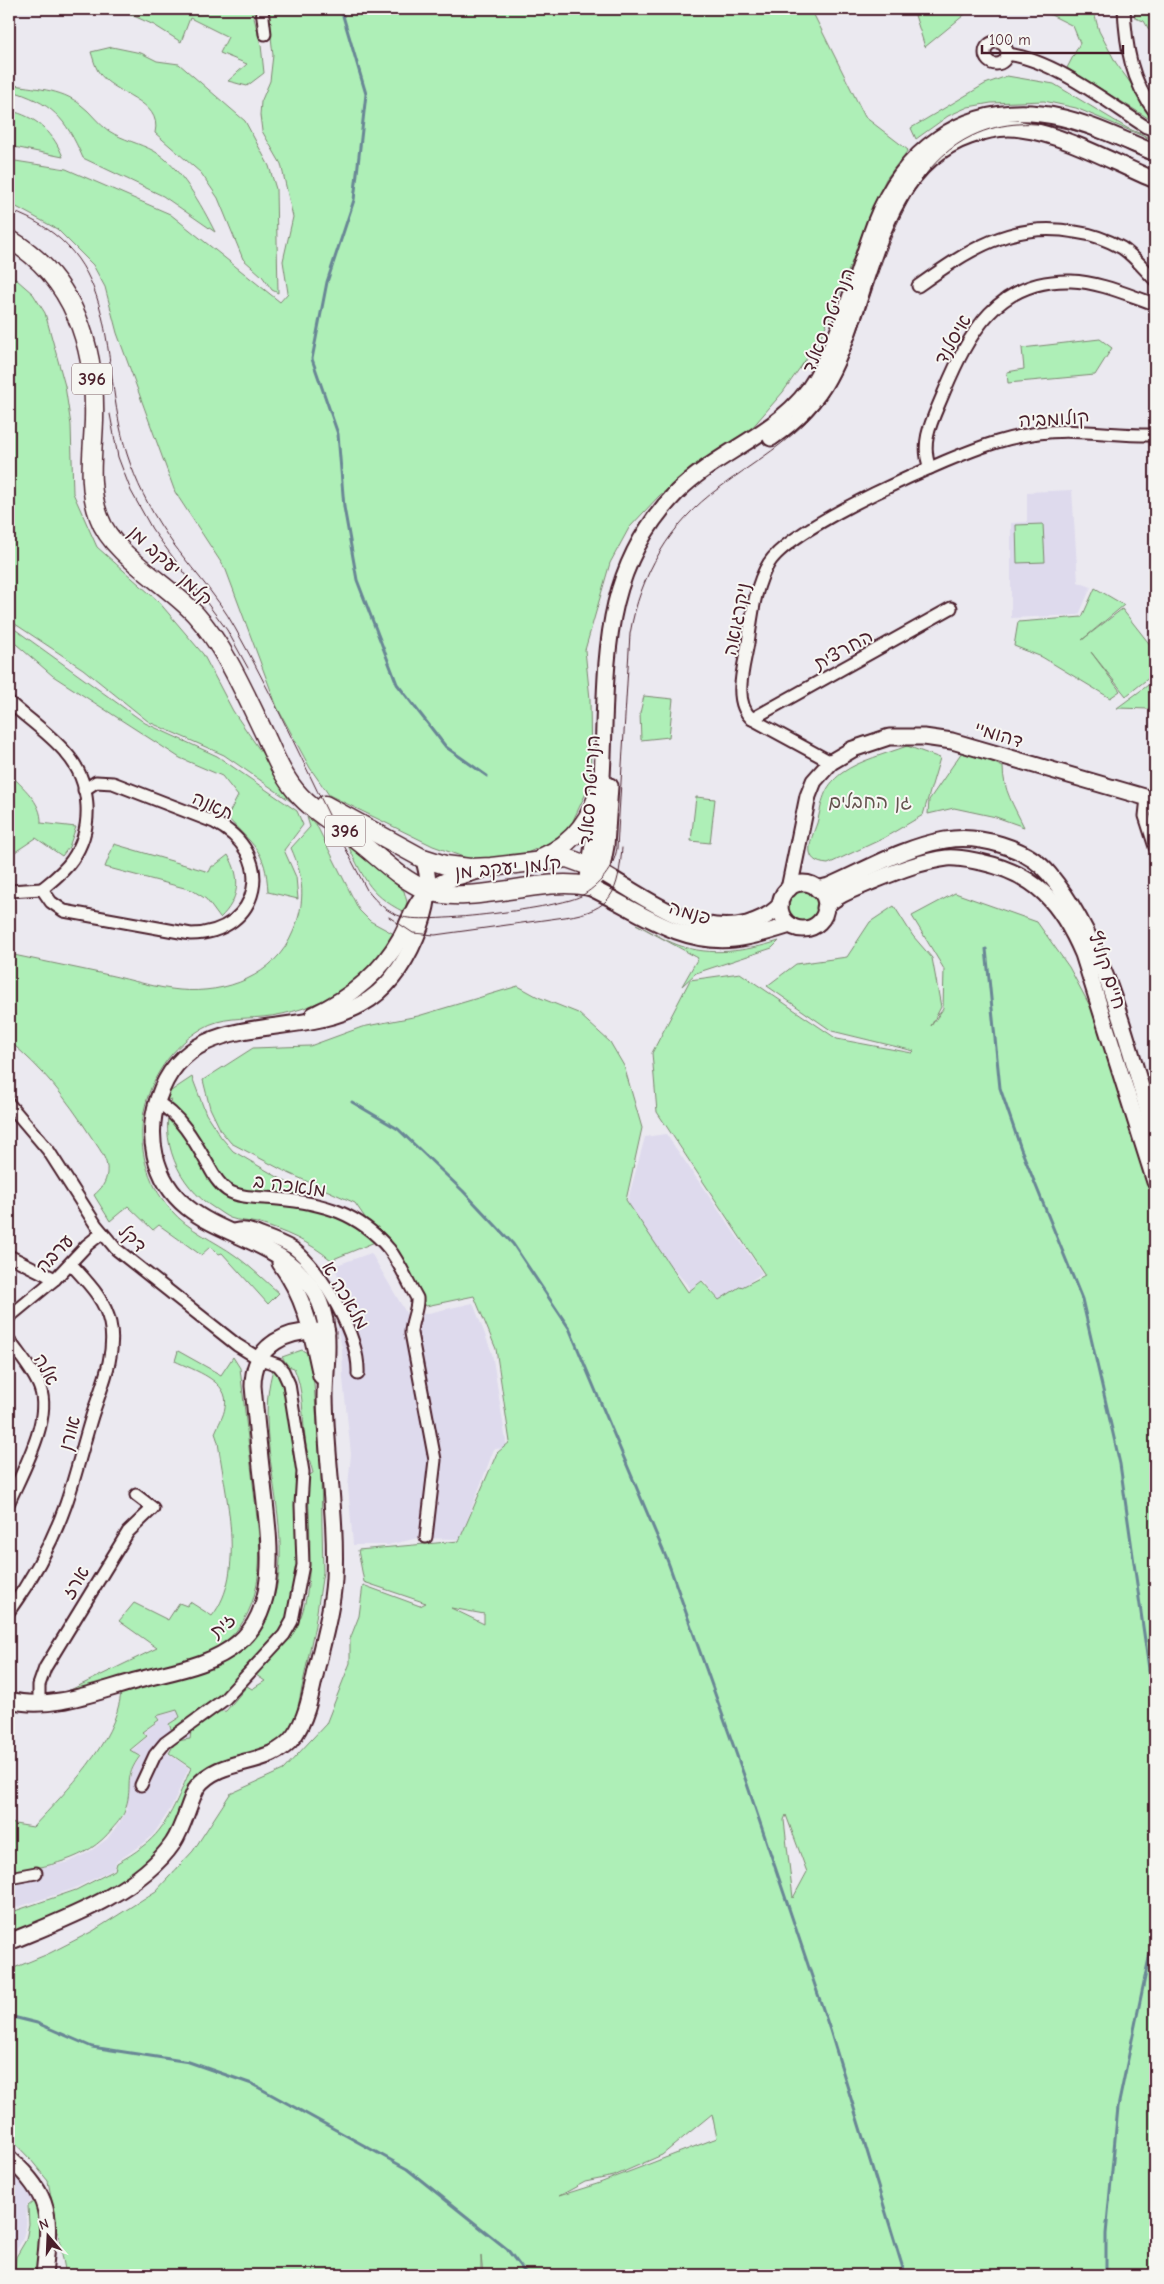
<svg xmlns="http://www.w3.org/2000/svg" width="1164" height="2284" font-family="'Comic Neue','Playpen Sans Hebrew',sans-serif">
<style>
.built{fill:#dedaed}
.green{fill:#aeefb7;stroke:#7c8771;fill-rule:evenodd}
.lines{fill:none;stroke-linecap:round;stroke-linejoin:round}
.stream{stroke:#698795;stroke-width:3}
.street-casing{stroke:#4a1f2b;stroke-width:15}
.secondary-casing{stroke:#4a1f2b;stroke-width:19}
.primary-casing{stroke:#4a1f2b;stroke-width:21}
.street{stroke:#f6f6f2;stroke-width:11}
.secondary{stroke:#f6f6f2;stroke-width:15}
.primary{stroke:#f6f6f2;stroke-width:18}
.tram{stroke:#4a1f2b;stroke-width:1}
.labels{text-anchor:middle;stroke-width:4;stroke-linejoin:round;paint-order:stroke}
.shield{fill:#f6f6f2;stroke:#7e6067;stroke-width:1}
.shield-label{font-size:18px;font-weight:bold;fill:#4a1f2b}
.street-label{font-size:19px;fill:#4a1f2b;stroke:#f6f6f2}
.park-label{font-size:19px;fill:#63534e;stroke:#f6f6f2}
</style>
<rect width="100%" height="100%" fill="#ebe9f0"/>
<filter id="ink" filterUnits="userSpaceOnUse"><feTurbulence type="fractalNoise" baseFrequency=".02" numOctaves="2"/><feDisplacementMap in="SourceGraphic" scale="10" xChannelSelector="R" yChannelSelector="G"/><feConvolveMatrix kernelMatrix="1 2 1 2 8 2 1 2 1" color-interpolation-filters="sRGB"/></filter>
<g filter="url(#ink)">
<!-- built -->
<g class="built">
<polygon points="1072,490 1078,582 1091,587 1079,615 1011,618 1011,523 1027,522 1027,492"/>
<polygon points="666,1134 762,1273 721,1302 703,1280 691,1289 633,1223 627,1203 645,1137"/>
<polygon points="371,1253 408,1316 424,1314 473,1303 492,1353 507,1448 494,1449 460,1539 418,1538 388,1545 353,1545 348,1486 351,1454 343,1379 342,1347 337,1328 346,1295 334,1266"/>
<polygon points="177,1711 179,1717 169,1723 169,1727 171,1730 190,1730 189,1739 175,1740 167,1753 189,1768 171,1808 153,1835 143,1844 116,1862 114,1869 73,1889 9,1910 9,1874 69,1862 89,1852 107,1839 122,1819 127,1809 129,1783 133,1768 141,1756 131,1751 148,1736 144,1732 160,1720 157,1716"/>
<polygon points="9,2167 35,2197 27,2205 26,2226 22,2241 12,2257 12,2267 9,2275"/>
</g>
<!-- green -->
<g class="green">
<polygon points="118,9 254,9 254,18 261,45 264,73 247,86 228,81 247,64 220,53 228,37 190,18 181,42 154,25"/>
<polygon points="268,9 811,9 865,117 908,150 886,179 875,202 834,308 822,334 814,348 783,392 751,429 695,467 659,496 629,528 610,563 585,650 590,699 591,772 588,789 568,831 547,844 518,857 469,859 433,846 329,795 310,768 277,707 226,570 175,492 117,333 105,287 93,265 57,229 9,203 9,160 66,169 170,214 280,302 288,293 283,261 293,217 281,164 262,131 260,115 261,102 270,81 273,55"/>
<polygon points="916,9 978,9 969,11 925,47 914,12"/>
<polygon points="1039,9 1093,9 1099,31 1116,63 1155,117 1148,118 1067,68 1080,43 1073,26"/>
<polygon points="1134,9 1155,9 1155,40 1144,21 1135,18"/>
<path d="M112 47 141 53 157 61 179 64 245 121 269 166 276 189 278 293 272 290 262 276 243 259 218 198 201 173 155 133C163 99 112 95 98 71 95 66 93 58 91 52Z"/>
<polygon points="1007,76 1054,84 1127,128 1148,137 1155,137 1155,141 1076,108 1044,101 991,103 968,107 948,116 916,139 911,128 985,84"/>
<path d="M9 84C33 89 61 88 81 105 91 112 98 124 109 131 123 140 139 143 154 151 180 166 202 206 215 232L163 196 83 158C65 117 52 103 9 90Z"/>
<path d="M15 112C39 119 54 134 63 157L9 146V113Z"/>
<polygon points="9,273 33,294 45,313 65,386 71,425 73,493 97,547 158,601 203,654 233,711 299,807 224,755 149,722 83,669 9,620"/>
<polygon points="1100,339 1112,348 1095,375 1008,383 1007,372 1024,369 1022,348"/>
<polygon points="1043,524 1045,562 1017,563 1016,525"/>
<polygon points="1095,588 1124,605 1082,640 1122,609 1155,651 1155,673 1126,696 1091,652 1120,691 1110,698 1042,657 1014,646 1018,622 1082,617"/>
<path d="M9 625 145 723 217 756 297 811 303 825 284 850 296 877 298 899 268 892C266 849 253 846 227 817L238 796 222 776 180 758 53 676 9 638Z"/>
<polygon points="1155,680 1155,712 1150,709 1117,708"/>
<polygon points="644,696 673,699 669,737 641,740 640,713"/>
<path d="M907 746 940 758 923 815 882 839 828 864C800 862 811 840 817 823 823 801 822 788 842 773 860 760 886 754 907 746Z"/>
<path d="M964 749 1003 767C1003 790 1014 806 1024 827L996 817 954 808 928 814 929 800Z"/>
<path d="M9 773C22 787 42 802 41 823L76 827 69 847 62 856 36 838 15 852 9 853Z"/>
<polygon points="696,797 715,799 710,843 691,841"/>
<path d="M307 817 316 824 359 910 370 921 394 934C367 982 317 1012 262 1017 243 1019 221 1017 203 1028 139 1066 120 1153 171 1210 189 1231 214 1240 236 1256 251 1267 265 1281 279 1293L268 1304 222 1253 219 1254 210 1247 201 1255 159 1225 153 1230 128 1206 110 1221 94 1195C101 1189 106 1183 107 1173 109 1159 97 1146 90 1135 67 1099 42 1068 9 1041V954C42 961 76 968 109 975 132 980 156 988 180 990 226 994 275 976 293 932 306 903 304 876 291 848L310 827Z"/>
<path d="M345 840 364 854 376 868 404 891 407 902 404 912C366 893 364 876 345 840Z"/>
<path d="M114 844 209 872 212 866H214L228 855C242 878 239 900 220 918L206 899 192 890 105 867Z"/>
<circle cx="803" cy="906" r="18"/>
<path d="M955 893 1037 922 1069 967 1098 1021 1155 1191V2275H483L481 2256V2275H66L48 2181 31 2160 9 2137V1970L48 1954 93 1931 156 1891 193 1851 230 1794 283 1770 326 1724 350 1663V1639L359 1616 363 1585 420 1606 426 1603 364 1582 358 1550 459 1541 497 1453 510 1442 496 1349 474 1296 426 1306 355 1203 286 1172 231 1143 221 1131 210 1108 203 1080 253 1048 310 1046 362 1027 418 1016 518 986 538 997 578 1013 610 1042 624 1066 642 1128 626 1200 688 1292 702 1281 719 1300 741 1286 742 1287 765 1275 657 1112 652 1053 690 980 740 973 837 1039 912 1053 914 1051 832 1031 767 986 796 964 847 957 870 922 894 906 913 936 932 958 941 1007 931 1026 943 1009 944 969 912 916ZM451 1608 484 1614V1624ZM786 1815 807 1872 793 1898 784 1820ZM712 2114 717 2138 597 2184 559 2196 585 2182 614 2176 662 2155Z"/>
<path d="M636 924C650 931 664 940 678 945 711 957 746 951 779 941L772 948 696 973 682 986 698 958Z"/>
<path d="M192 1077 206 1114 221 1137 233 1151 293 1186 325 1211 353 1223 375 1242 331 1260C310 1242 284 1231 257 1223 248 1221 238 1221 230 1218 225 1216 219 1211 214 1208 178 1186 158 1139 172 1099L153 1103Z"/>
<path d="M302 1350 309 1354 312 1358 321 1475 323 1572 315 1625 295 1721C279 1750 258 1752 229 1760 222 1762 214 1764 208 1768 191 1779 181 1816 170 1834 136 1890 66 1912 9 1936V1913L76 1890 115 1870 117 1863C126 1858 135 1853 143 1846 168 1828 179 1795 191 1768L169 1753 176 1741 190 1739 191 1731 217 1712 226 1711 247 1686 252 1689 265 1681 256 1675C271 1658 289 1641 299 1621 316 1585 308 1516 308 1476L313 1473C310 1461 306 1450 305 1438 302 1414 304 1391 294 1368L288 1366 282 1357Z"/>
<path d="M178 1351 221 1375 233 1357 240 1368 259 1536C262 1584 253 1633 205 1654L78 1691 62 1694 157 1648 119 1621 134 1603 168 1620 179 1603 187 1606 190 1602 212 1616C247 1572 225 1495 218 1442L215 1433C218 1425 224 1416 225 1407 231 1381 193 1370 175 1361Z"/>
<path d="M274 1366 285 1380 287 1411 297 1455 300 1549 292 1607 284 1628 229 1691 176 1729H171L169 1724 180 1717 177 1710 156 1716 159 1720 142 1732 147 1736 130 1750 140 1756C123 1779 133 1784 126 1807 124 1816 118 1822 112 1829 87 1861 47 1866 9 1873V1823L33 1827C67 1790 115 1744 121 1693 157 1683 197 1676 230 1659 247 1650 256 1637 265 1620 306 1540 248 1448 274 1366Z"/>
<polygon points="38,2198 41,2211 40,2275 11,2275 15,2268 16,2257 26,2240 29,2224 28,2206"/>
</g>
<g class="lines">
<!-- stream -->
<g class="stream">
<polyline points="341,9 366,94 354,200 327,282 312,359 338,434 344,507 357,580 397,684 446,747 487,776"/>
<polyline points="986,949 1000,1088 1021,1149 1082,1299 1120,1464 1149,1669 1155,1785"/>
<polyline points="352,1102 398,1129 463,1191 513,1244 569,1328 668,1562 746,1781 830,2030 905,2275"/>
<polyline points="9,2016 37,2023 92,2047 189,2062 252,2084 407,2169 507,2249 527,2275"/>
<polyline points="1106,2275 1106,2234 1118,2107 1155,1929"/>
</g>
<!-- street casing -->
<g class="street-casing">
<g id="street">
<polyline points="262,9 265,34"/>
<path d="M1124 9C1126 47 1131 81 1155 112"/>
<circle cx="996" cy="53" r="11"/>
<path d="M1007 54C1054 60 1107 102 1146 127L1155 130"/>
<path d="M918 286C967 251 1012 220 1075 232 1091 234 1108 240 1122 248 1134 256 1145 270 1155 280"/>
<path d="M930 468C919 441 934 417 944 392 969 333 997 279 1071 281 1100 282 1128 295 1155 304"/>
<path d="M9 702C28 719 50 734 66 753 92 782 94 829 72 860 64 872 53 880 42 889"/>
<polyline points="752,719 951,608"/>
<path d="M831 762 752 719C732 702 744 666 748 643 752 617 754 587 769 563 793 525 950 456 997 442 1010 438 1025 435 1038 433 1077 428 1116 436 1155 435"/>
<polyline points="1147,798 1145,816 1155,847"/>
<path d="M42 889 51 902 64 911 191 934C261 933 278 854 214 822L113 783 96 782 84 790"/>
<polyline points="9,891 42,889"/>
<path d="M157 1102C180 1115 194 1140 207 1163 212 1172 217 1183 227 1190 240 1199 263 1197 278 1199 323 1203 359 1213 389 1249 400 1263 408 1283 417 1298 418 1310 411 1320 411 1333L435 1460 426 1537"/>
<polyline points="9,1104 48,1150 96,1225 116,1249 237,1345 258,1358 278,1365 283,1371 289,1384 303,1472 301,1505 303,1565 292,1621 284,1635 225,1699 165,1743 155,1755 141,1785"/>
<path d="M229 1232C240 1226 250 1229 261 1234 272 1238 283 1242 293 1248 322 1270 360 1338 358 1374"/>
<polyline points="9,1256 55,1279"/>
<polyline points="9,1317 55,1279 87,1245 102,1233"/>
<path d="M9 1340C19 1355 34 1371 40 1388 52 1420 22 1472 9 1502"/>
<path d="M9 1611C32 1579 53 1541 66 1504 76 1475 83 1445 92 1416 101 1388 117 1354 110 1323 105 1299 87 1282 71 1264"/>
<polyline points="39,1704 39,1685 45,1668 128,1532 153,1508 136,1495"/>
<polyline points="9,1878 36,1873"/>
</g>
</g>
<!-- secondary casing -->
<g class="secondary-casing">
<g id="secondary">
<path d="M771 438C794 422 815 403 828 378 871 301 874 169 970 136 986 130 1004 126 1021 129 1066 135 1114 163 1155 180"/>
<path d="M592 867C639 892 690 938 747 924 759 920 772 915 780 905"/>
<circle cx="803" cy="906" r="23"/>
<path d="M587 886C591 850 600 813 602 777 608 671 596 575 677 492 720 449 785 432 816 378 844 330 856 274 875 223 902 152 962 105 1041 114 1080 118 1119 138 1155 153"/>
<polyline points="587,886 601,872 606,846 610,786"/>
<path d="M587 886C635 908 678 945 734 939 753 937 771 931 790 925"/>
<polyline points="789,889 808,796 814,781 831,762 853,749 889,737 924,737 952,741 1155,800"/>
<path d="M817 889 829 886C866 870 904 847 945 840 978 834 1027 847 1049 874 1106 942 1130 1052 1155 1136"/>
<path d="M825 908C837 893 861 887 878 879 900 870 923 861 947 858 958 857 970 860 981 862 1036 874 1061 903 1083 954L1155 1182"/>
<path d="M313 1015C350 998 381 973 401 937 410 921 414 903 428 891 442 879 465 875 482 870"/>
<path d="M280 1263C306 1299 312 1334 321 1376"/>
<path d="M9 1700C52 1711 97 1691 139 1680 172 1671 211 1666 238 1643 282 1607 268 1533 263 1484 259 1452 256 1419 253 1386 253 1344 288 1328 327 1332"/>
<path d="M9 1942C62 1920 139 1893 173 1843 184 1826 188 1805 197 1787 221 1755 270 1769 294 1736 307 1718 311 1693 316 1671 323 1641 332 1610 334 1579 337 1519 326 1458 325 1397 325 1362 334 1326 315 1293 276 1224 175 1242 155 1155 151 1137 152 1117 158 1099 189 1004 293 1043 362 1004 387 990 405 963 416 937 427 911 433 886 423 858"/>
<path d="M9 2158C54 2199 50 2218 44 2275"/>
</g>
</g>
<!-- primary casing -->
<g class="primary-casing">
<g id="primary">
<path d="M9 239C74 277 96 347 94 420 93 453 87 485 99 517 112 555 168 584 195 614 226 648 246 696 266 737 273 753 280 770 291 785 308 809 335 823 358 841 380 858 400 879 426 890 469 907 539 876 587 886"/>
<polyline points="325,805 420,857 445,865 470,868 491,867 567,858 589,866"/>
<path d="M543 857C575 843 594 815 602 781"/>
</g>
</g>
<!-- street -->
<use href="#street" class="street"/>
<!-- secondary -->
<use href="#secondary" class="secondary"/>
<!-- primary -->
<use href="#primary" class="primary"/>
<!-- tram -->
<g class="tram">
<path d="M9 210C127 252 97 358 127 454 136 482 149 508 165 532 187 565 216 593 235 628 283 713 321 804 367 890 377 903 388 913 403 917 428 924 559 908 581 896 599 886 614 868 617 848L630 634C640 575 670 523 719 488 758 459 803 435 830 392 877 317 884 178 972 136 1035 106 1096 137 1155 162"/>
<polyline points="110,414 118,457 131,491 152,529 227,630 248,668"/>
<path d="M389 917 413 933 435 935 565 917C613 910 618 892 622 848"/>
</g>
</g>
</g>
<g class="labels">
<!-- shield labels -->
<g class="shield">
<rect x="72" y="363.5" width="40" height="31" rx="4"/>
<rect x="325" y="815.5" width="40" height="31" rx="4"/>
</g>
<g class="shield-label">
<text x="92" y="385">396</text>
<text x="345" y="837">396</text>
</g>
<!-- street labels -->
<g class="street-label">
<text transform="translate(828 320) rotate(-68)" y="7">הנרייטה סאלד</text>
<text transform="translate(952 339) rotate(-60)" y="7">איסלנד</text>
<text transform="translate(1054 418) rotate(-3)" y="7">קולומביה</text>
<text transform="translate(171 565) rotate(43)" y="7">קלמן יעקב מן</text>
<text transform="translate(736 619) rotate(-79)" y="7">ניקרגואה</text>
<text transform="translate(843 649) rotate(-29)" y="7">החרצית</text>
<text transform="translate(999 734) rotate(17)" y="7">דהומיי</text>
<text transform="translate(589 790) rotate(-86)" y="7">הנרייטה סאלד</text>
<text transform="translate(213 805) rotate(25)" y="7">תאנה</text>
<text transform="translate(508 867) rotate(-5)" y="7">קלמן יעקב מן</text>
<text transform="translate(690 912) rotate(16)" y="7">פנמה</text>
<text transform="translate(1108 970) rotate(71)" y="7">חיים קוליץ</text>
<text transform="translate(290 1185) rotate(8)" y="7">מלאכה ב</text>
<text transform="translate(133 1238) rotate(44)" y="7">דקל</text>
<text transform="translate(54 1253) rotate(-46)" y="7">ערבה</text>
<text transform="translate(346 1295) rotate(60)" y="7">מלאכה א</text>
<text transform="translate(47 1369) rotate(62)" y="7">אלה</text>
<text transform="translate(69 1433) rotate(-74)" y="7">אורן</text>
<text transform="translate(75 1582) rotate(-59)" y="7">ארז</text>
<text transform="translate(222 1625) rotate(-42)" y="7">זית</text>
</g>
<!-- park labels -->
<g class="park-label">
<text x="870" y="808">גן החבלים</text>
</g>
</g>
<!-- margin -->
<rect width="1164" height="2284" fill="none" stroke="#f6f6f2" stroke-width="30"/>
<rect x="15" y="15" width="1134" height="2254" fill="none" stroke="#4a1f2b" stroke-width="2" filter="url(#ink)"/>
<!-- north arrow -->
<g transform="translate(48 2236) rotate(341)" stroke="#f6f6f2" stroke-width="4" paint-order="stroke">
<path d="M0-4L9 19L0 12L-9 19Z" fill="#4a1f2b"/>
<text y="-8" font-size="14" font-weight="bold" text-anchor="middle" fill="#4a1f2b">N</text>
</g>
<!-- scale -->
<path d="M982 45v8h141v-8" fill="none" stroke="#4a1f2b" stroke-width="2.5"/>
<text x="989" y="45" font-size="15" fill="#4a1f2b" stroke="#f6f6f2" stroke-width="4" paint-order="stroke">100 m</text>
</svg>
